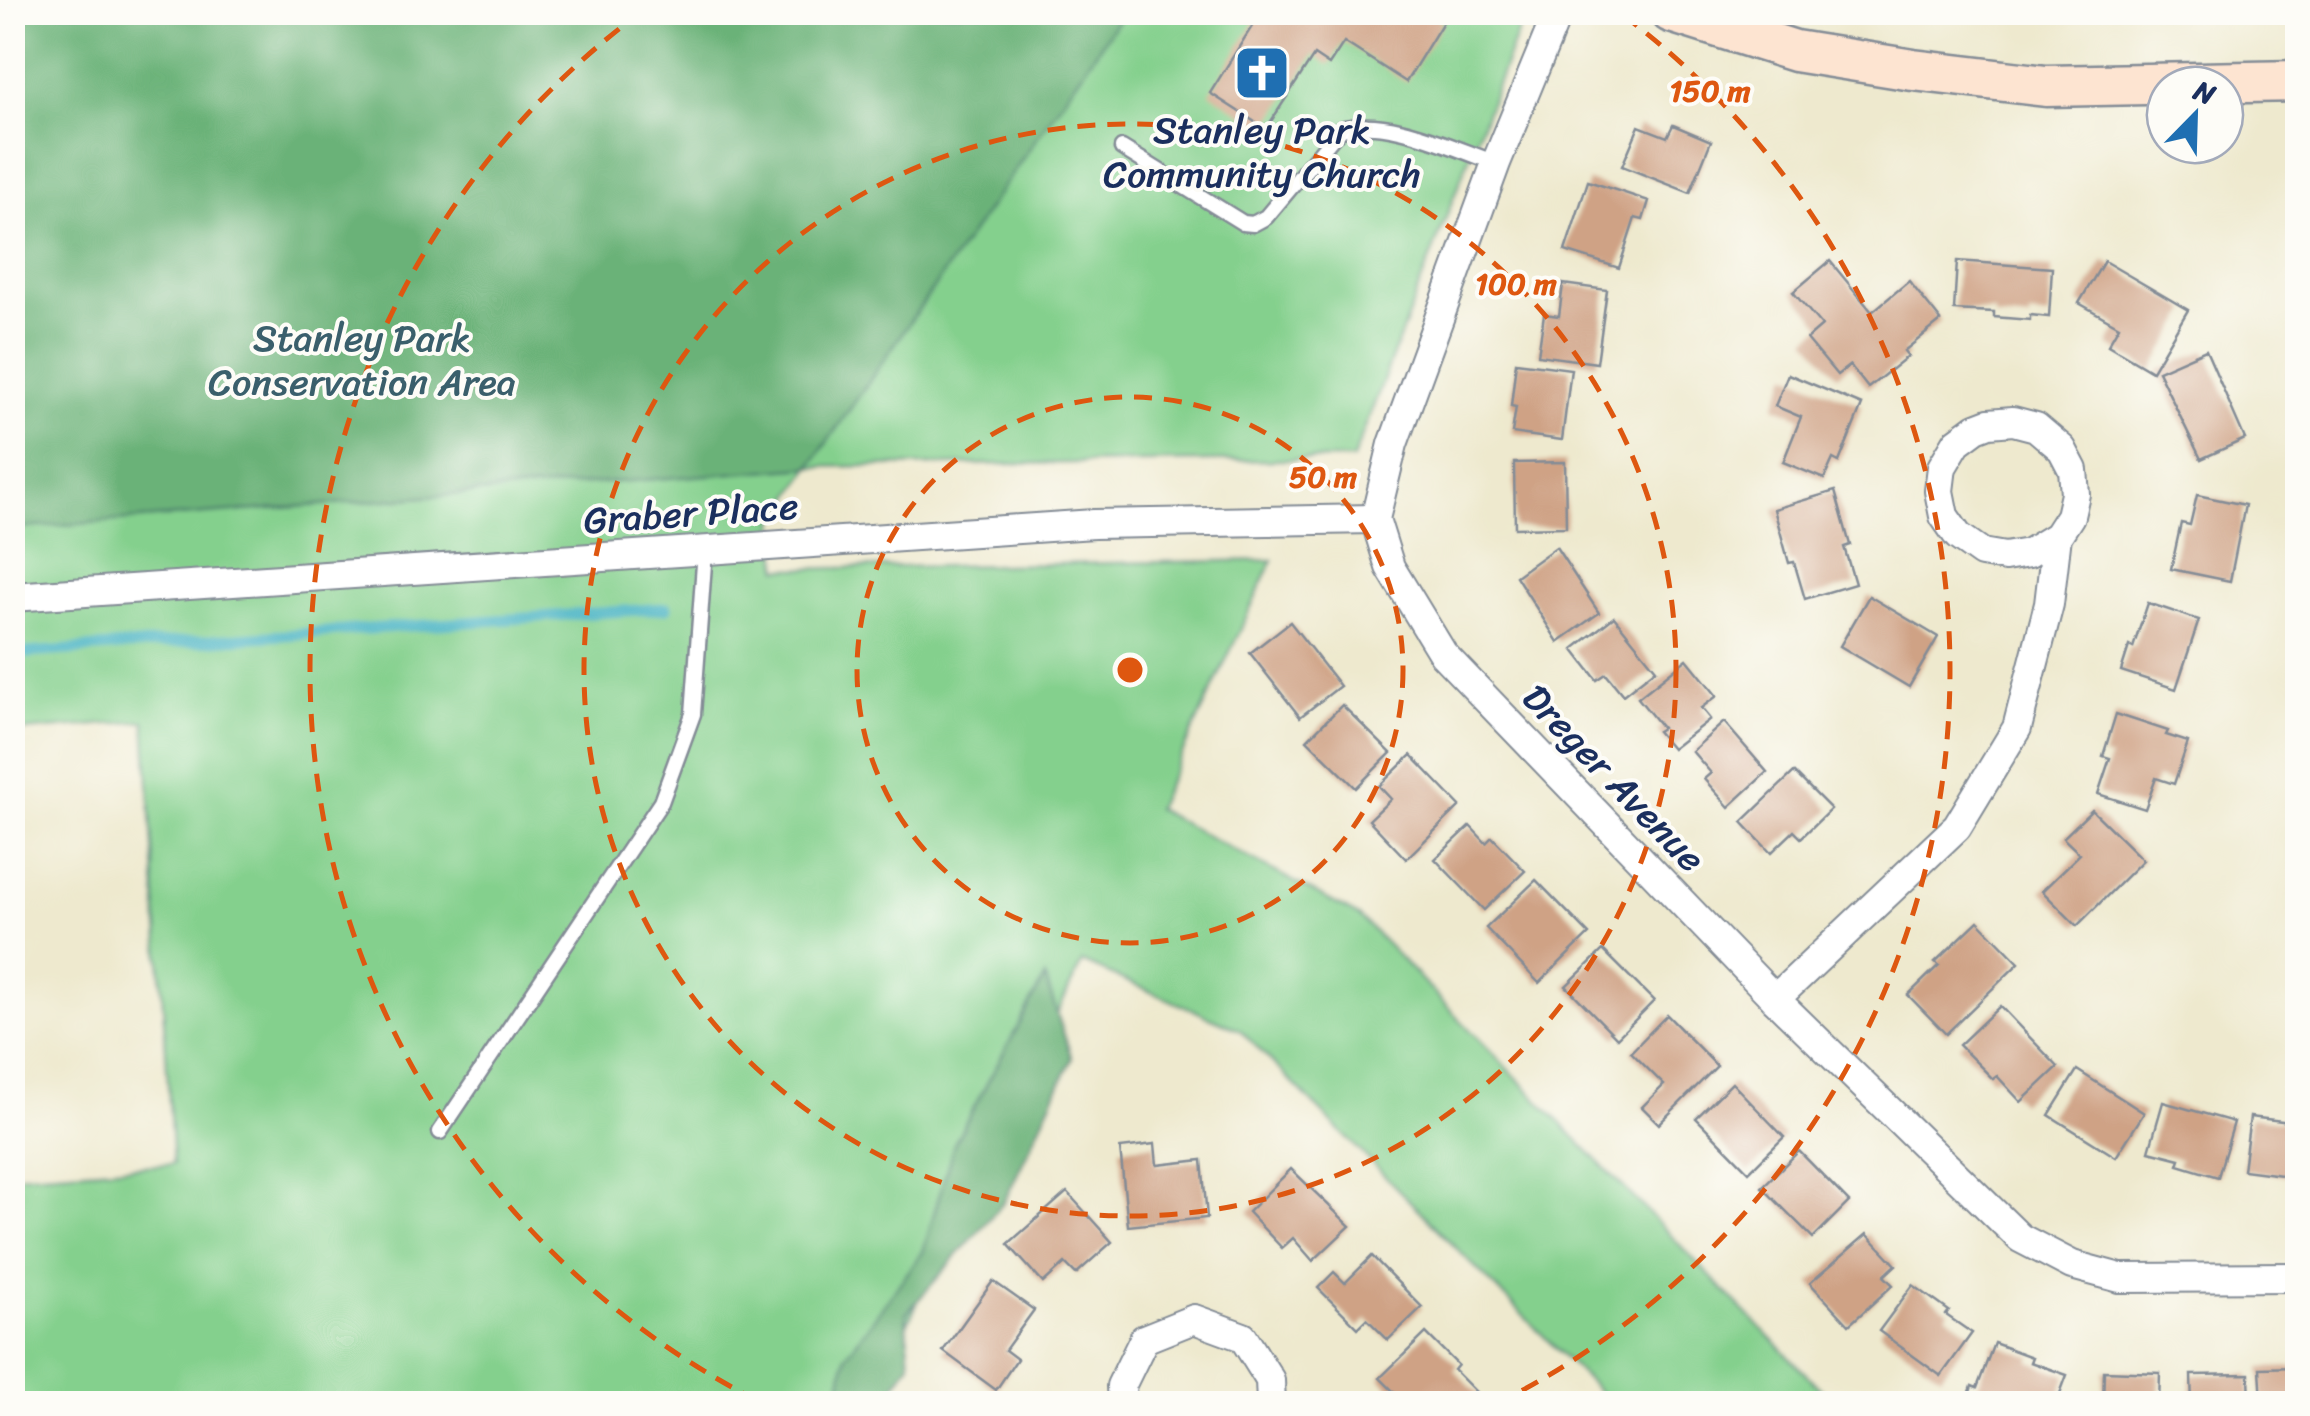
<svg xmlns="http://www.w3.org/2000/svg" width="2310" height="1416" font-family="Sriracha,sans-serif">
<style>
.green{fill:#84d08d;stroke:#508076;stroke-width:2.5}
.forest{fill:#6bb278;stroke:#43706b;stroke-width:2.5}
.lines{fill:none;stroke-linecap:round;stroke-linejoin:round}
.stream{stroke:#45b2c2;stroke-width:11}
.building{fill:#cfa285}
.lane-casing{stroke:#848c96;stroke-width:19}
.street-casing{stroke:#848c96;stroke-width:32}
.secondary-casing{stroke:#848c96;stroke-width:45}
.lane{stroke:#fff;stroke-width:14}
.street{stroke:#fff;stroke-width:28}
.secondary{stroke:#fde4d1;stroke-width:40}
.ring{fill:none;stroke:#de5710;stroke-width:5;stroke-dasharray:18 12}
.labels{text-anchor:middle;stroke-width:8;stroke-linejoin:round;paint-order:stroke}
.poi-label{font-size:38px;fill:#1b2f5e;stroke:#fdfcf7}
.park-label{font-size:38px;fill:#3a5f6c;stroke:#fdfcf7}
.street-label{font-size:38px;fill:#1b2f5e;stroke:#fdfcf7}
.centre{fill:#de5710;stroke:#fdfcf7;stroke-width:5}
.ring-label{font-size:30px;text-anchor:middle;font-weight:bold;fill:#de5710;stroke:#fdfcf7;stroke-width:8;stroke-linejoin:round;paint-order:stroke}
</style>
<rect width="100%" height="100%" fill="#fdfcf7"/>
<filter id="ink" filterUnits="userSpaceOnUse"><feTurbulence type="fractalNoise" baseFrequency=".01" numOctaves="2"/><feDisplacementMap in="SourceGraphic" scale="20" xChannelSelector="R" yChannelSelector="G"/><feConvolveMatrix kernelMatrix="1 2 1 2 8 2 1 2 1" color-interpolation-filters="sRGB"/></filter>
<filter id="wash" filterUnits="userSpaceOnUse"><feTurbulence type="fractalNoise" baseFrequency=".0048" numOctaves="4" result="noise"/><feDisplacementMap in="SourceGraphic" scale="40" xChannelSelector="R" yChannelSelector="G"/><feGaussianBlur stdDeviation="2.25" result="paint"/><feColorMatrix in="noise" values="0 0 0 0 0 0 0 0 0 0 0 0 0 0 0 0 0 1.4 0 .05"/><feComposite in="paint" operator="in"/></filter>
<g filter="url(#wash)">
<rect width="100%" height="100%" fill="#eee9ce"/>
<!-- green -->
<polygon class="green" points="13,13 1520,13 1524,15 1353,459 810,467 775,521 779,569 1273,560 1156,809 1359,916 1834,1403 1610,1403 1240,1030 1082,962 869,1403 13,1403 13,1175 173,1164 145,721 13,732"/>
<!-- forest -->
<g class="forest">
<polygon points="13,12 1123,12 1123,13 810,467 13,529"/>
<polygon points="1045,977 1072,1059 1004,1202 906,1314 910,1363 884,1403 837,1403 846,1356 923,1252 954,1144"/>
</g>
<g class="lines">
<!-- stream -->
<polyline class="stream" points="12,654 667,608"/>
</g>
<g id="blocks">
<!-- building -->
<g class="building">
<polygon points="1261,12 1429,12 1443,22 1406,82 1344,42 1329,65 1314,55 1266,129 1210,93"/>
<polygon points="1673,125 1711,141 1690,193 1622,166 1639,126 1667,137"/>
<polygon points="1588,181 1649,201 1643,220 1635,218 1619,268 1565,251"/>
<polygon points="1830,261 1872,312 1909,281 1941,321 1904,351 1908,356 1868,388 1850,365 1837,375 1807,339 1822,326 1793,292"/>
<polygon points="1957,261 2052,268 2049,317 2030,315 2030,320 1994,317 1994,312 1954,310"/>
<polygon points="2104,261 2188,310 2152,371 2108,345 2119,326 2079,303"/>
<polygon points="1563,284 1607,290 1597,363 1538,355 1544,314 1559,316"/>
<polygon points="2206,350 2245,439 2201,459 2158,371"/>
<polygon points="1516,362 1571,369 1562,440 1512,433 1516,407 1511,406"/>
<polygon points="1788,374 1862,405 1839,462 1833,459 1824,479 1783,462 1801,417 1775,406"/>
<polygon points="1565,462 1566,527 1515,528 1514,463"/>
<polygon points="1835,491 1850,545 1844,547 1855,584 1805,599 1794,562 1789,563 1774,509"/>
<polygon points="2197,495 2245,505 2230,581 2171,569 2181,523 2190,525"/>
<polygon points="1556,547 1599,613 1558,642 1516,576"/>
<polygon points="1869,596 1938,637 1909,687 1840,646"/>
<polygon points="2148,603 2199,620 2176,689 2121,671 2129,646 2133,648"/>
<polygon points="1614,617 1656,669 1623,695 1606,674 1597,680 1573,649"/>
<polygon points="1290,622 1340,686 1300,717 1250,653"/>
<polygon points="1687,659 1717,696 1701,708 1710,719 1672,749 1657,731 1662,728 1638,698"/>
<polygon points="1342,705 1391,753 1356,788 1307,740"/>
<polygon points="2116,714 2168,731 2166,735 2188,742 2174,784 2156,778 2145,809 2098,794 2110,758 2103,756"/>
<polygon points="1724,722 1767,772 1729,807 1704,779 1711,773 1692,751"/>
<polygon points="1411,755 1460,806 1406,859 1369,820 1391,799 1379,786"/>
<polygon points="1794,772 1831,809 1801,838 1794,831 1771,853 1742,822"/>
<polygon points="2092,810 2143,860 2077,926 2042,891 2080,854 2063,838"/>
<polygon points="1470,826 1486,843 1492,837 1525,871 1484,910 1435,859"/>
<polygon points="1536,880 1589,934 1539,983 1486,928"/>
<polygon points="1978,921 2019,963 1946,1034 1908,995 1939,965 1935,962"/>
<polygon points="1603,950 1654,1001 1617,1038 1566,986"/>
<polygon points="2000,1006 2058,1067 2021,1102 1997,1076 1993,1079 1959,1045"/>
<polygon points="1667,1015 1717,1066 1659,1124 1642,1107 1664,1085 1631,1052"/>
<polygon points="2077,1070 2144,1113 2116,1157 2049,1115"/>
<polygon points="1732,1083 1784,1137 1749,1172 1696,1118"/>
<polygon points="2163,1102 2234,1122 2218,1177 2178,1165 2180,1159 2149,1151"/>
<polygon points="2250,1117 2298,1123 2298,1177 2243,1170"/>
<polygon points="1155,1144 1157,1165 1202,1160 1207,1218 1128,1226 1120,1148"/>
<polygon points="1799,1151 1849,1202 1813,1238 1762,1187"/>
<polygon points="1291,1169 1350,1226 1313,1261 1293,1238 1282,1248 1248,1212"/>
<polygon points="1067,1192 1112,1242 1076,1274 1065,1263 1043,1283 1008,1244"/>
<polygon points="1867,1234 1896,1265 1884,1276 1893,1285 1849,1325 1810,1283"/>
<polygon points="1372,1256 1422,1307 1388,1340 1367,1319 1358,1328 1318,1288 1334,1272 1345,1283"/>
<polygon points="993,1281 1034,1310 1005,1350 1017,1359 996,1390 943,1351"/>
<polygon points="1913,1285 1949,1311 1946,1315 1972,1333 1941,1376 1879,1331"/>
<polygon points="1426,1333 1458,1365 1454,1370 1480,1396 1473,1404 1406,1404 1380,1378"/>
<polygon points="1994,1343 2032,1357 2030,1362 2067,1375 2056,1404 1966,1404 1972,1386 1977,1388"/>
<polygon points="2298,1367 2298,1404 2262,1404 2260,1368"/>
<polygon points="2104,1371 2160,1373 2159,1404 2103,1404"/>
<polygon points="2249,1374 2250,1404 2192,1404 2191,1375"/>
</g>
</g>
</g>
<g filter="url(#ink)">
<use href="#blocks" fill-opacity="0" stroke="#848c96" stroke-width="2.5"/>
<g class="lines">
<!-- lane casing -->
<g class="lane-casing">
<g id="lane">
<path d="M1122 148 1243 223 1253 224 1266 217 1339 130C1385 114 1452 148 1496 163"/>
<polyline points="440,1132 661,802 693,714 705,550"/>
</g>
</g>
<!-- street casing -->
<g class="street-casing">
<g id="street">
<polyline points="1558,12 1496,163 1393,444 1375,519 1390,567 1443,654 1775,999 2020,1238 2072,1265 2120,1278 2298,1277"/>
<polyline points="12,597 1094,524 1375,519"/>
<polyline points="1775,999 1957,827 2017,728 2049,604 2057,536 2070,516 2075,494 2073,470 2062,449 2036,427 2013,421 1989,423 1976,428 1957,442 1942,467 1939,491 1944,516 1958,536 1982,553 2005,557 2029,553 2057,536"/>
<polyline points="1122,1404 1121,1386 1144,1339 1194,1319 1243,1337 1270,1380 1271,1404"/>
</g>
</g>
<!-- secondary casing -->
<g class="secondary-casing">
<polyline id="secondary" points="1671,12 1795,51 1913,70 2046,86 2298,81"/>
</g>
<!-- lane -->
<use href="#lane" class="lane"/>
<!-- street -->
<use href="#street" class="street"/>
<!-- secondary -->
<use href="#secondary" class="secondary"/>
</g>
</g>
<!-- distance rings -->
<g class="ring">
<circle cx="1130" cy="670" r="273"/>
<circle cx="1130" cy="670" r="546"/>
<path d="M758 1401A820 820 0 0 1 637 15M1623 15A820 820 0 0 1 1502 1401"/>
</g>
<!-- icons -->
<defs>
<g id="church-square" transform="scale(2.875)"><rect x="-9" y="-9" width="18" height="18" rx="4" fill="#1f6fb2" stroke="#fdfcf7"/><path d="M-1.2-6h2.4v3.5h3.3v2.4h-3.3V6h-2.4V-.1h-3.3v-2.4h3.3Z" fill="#fff"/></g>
</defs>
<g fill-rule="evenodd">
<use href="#church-square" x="1262" y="73"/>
</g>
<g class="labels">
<!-- poi labels -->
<g class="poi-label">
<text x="1262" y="143">Stanley Park<tspan x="1262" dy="44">Community Church</tspan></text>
</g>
<!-- park labels -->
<g class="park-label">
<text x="362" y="351">Stanley Park<tspan x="362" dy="44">Conservation Area</tspan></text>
</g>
<!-- street labels -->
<g class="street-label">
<text transform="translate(691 513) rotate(-4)" y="13">Graber Place</text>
<text transform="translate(1614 778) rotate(46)" y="13">Dreger Avenue</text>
</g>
</g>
<circle cx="1130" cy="670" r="15" class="centre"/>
<g class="ring-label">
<text x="1710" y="101">150 m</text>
<text x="1516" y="294">100 m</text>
<text x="1323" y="487">50 m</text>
</g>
<!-- margin -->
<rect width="2310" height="1416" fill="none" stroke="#fdfcf7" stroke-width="50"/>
<!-- north arrow -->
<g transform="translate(2195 115) rotate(23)"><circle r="48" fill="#fdfcf7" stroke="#a3aaba" stroke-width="2.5"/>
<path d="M0-8L18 38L0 25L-18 38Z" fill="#1f6fb2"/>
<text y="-15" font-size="28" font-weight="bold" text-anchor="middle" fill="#1b2f5e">N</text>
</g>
</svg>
